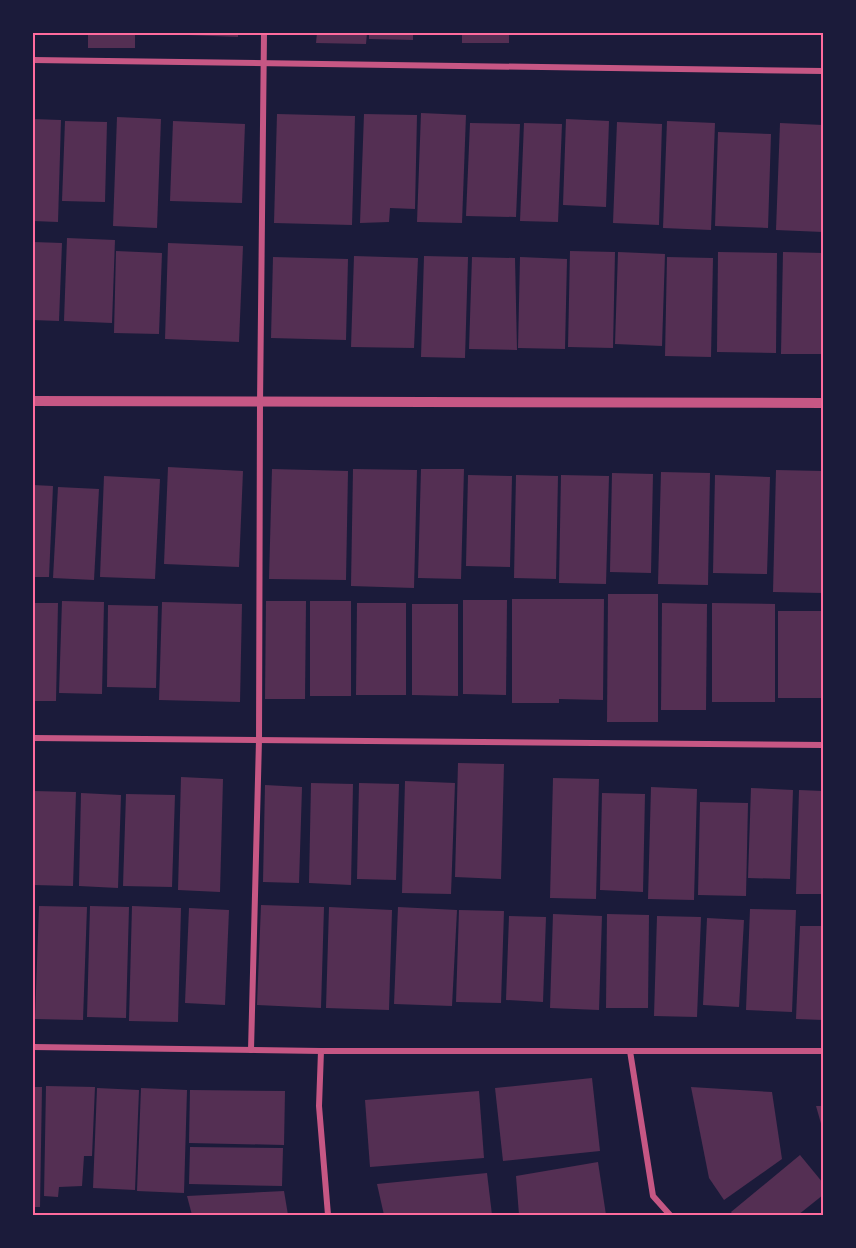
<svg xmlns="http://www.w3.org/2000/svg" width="856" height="1248" font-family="Overpass,sans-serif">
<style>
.building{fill:#542f53}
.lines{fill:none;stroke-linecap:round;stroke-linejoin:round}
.minor{stroke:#c65784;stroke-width:6}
.tertiary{stroke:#c65784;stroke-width:10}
.neatline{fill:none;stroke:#ff6b9d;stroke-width:2}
</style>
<rect width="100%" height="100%" fill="#1b1b3a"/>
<!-- building -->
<g class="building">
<rect x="88" y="33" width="47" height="15"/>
<polygon points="188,33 238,33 238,37 188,35"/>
<polygon points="317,33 367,33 366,44 316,43"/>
<polygon points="369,33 413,33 413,40 369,39"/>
<rect x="462" y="33" width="47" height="10"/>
<polygon points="421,113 466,115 462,223 417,222"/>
<polygon points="277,114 355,116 352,225 274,223"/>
<polygon points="364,114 417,115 415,209 390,208 389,222 360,223"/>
<polygon points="117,117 161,119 157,228 113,226"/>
<polygon points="33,119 61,120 58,222 33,221"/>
<polygon points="566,119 609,121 606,207 563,205"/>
<polygon points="65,121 107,122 105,202 62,201"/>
<polygon points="173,121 245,124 242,203 170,201"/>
<polygon points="667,121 715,123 711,230 663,228"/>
<polygon points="617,122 662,124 659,225 613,223"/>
<polygon points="470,123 520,124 516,217 466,216"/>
<polygon points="524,123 562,124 558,222 520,221"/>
<polygon points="780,123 823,125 823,232 776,230"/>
<polygon points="718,132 771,134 768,228 715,226"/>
<polygon points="67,238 115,240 112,323 64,321"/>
<polygon points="33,242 62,243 59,321 33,320"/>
<polygon points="168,243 243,246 239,342 165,339"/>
<polygon points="116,251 162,253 159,334 114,333"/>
<polygon points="570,251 615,252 613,348 568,347"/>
<polygon points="618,252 665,254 662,346 615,344"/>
<polygon points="718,252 777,253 776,353 717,352"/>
<polygon points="783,252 823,253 823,354 781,354"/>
<polygon points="354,256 418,258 414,348 351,347"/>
<polygon points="424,256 468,257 465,358 421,357"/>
<polygon points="273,257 348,259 346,340 271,338"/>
<polygon points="472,257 515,258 517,350 469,349"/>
<polygon points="520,257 567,259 565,349 518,348"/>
<polygon points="667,257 713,258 711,357 665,356"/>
<polygon points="168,467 243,471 239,567 164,564"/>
<polygon points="272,469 348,471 346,580 269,579"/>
<polygon points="353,469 417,470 414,588 351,586"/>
<polygon points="421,469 464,469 461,579 418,578"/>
<polygon points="776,470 823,471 823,593 773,592"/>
<polygon points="661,472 710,473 708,585 658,584"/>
<polygon points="612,473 653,474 651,573 610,572"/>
<polygon points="468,475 512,476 510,567 466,566"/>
<polygon points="516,475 558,476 556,579 514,578"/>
<polygon points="561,475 609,476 606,584 559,583"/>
<polygon points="715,475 770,477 767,574 713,573"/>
<polygon points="104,476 160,479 155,579 100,577"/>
<polygon points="33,485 53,486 49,577 33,577"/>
<polygon points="58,487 99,489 94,580 53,578"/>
<polygon points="608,594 658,594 658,722 607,722"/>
<polygon points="512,599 604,599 603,700 559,699 559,703 512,703"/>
<polygon points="463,600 507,600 506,695 463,694"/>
<polygon points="62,601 104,602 102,694 59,693"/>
<polygon points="266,601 306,601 305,699 265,699"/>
<rect x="310" y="601" width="41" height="95"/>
<polygon points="162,602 242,604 240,702 159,700"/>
<polygon points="33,603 58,603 56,701 33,701"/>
<polygon points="357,603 406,603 406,695 356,695"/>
<polygon points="662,603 707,604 706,710 661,710"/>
<polygon points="712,603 775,604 775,702 712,702"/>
<polygon points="412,604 458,604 458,696 412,695"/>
<polygon points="108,605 158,606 156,688 107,687"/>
<rect x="778" y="611" width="45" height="87"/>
<polygon points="458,763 504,764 501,879 455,877"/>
<polygon points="181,777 223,779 220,892 178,890"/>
<polygon points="553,778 599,779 596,899 550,898"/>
<polygon points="405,781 455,783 451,894 402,893"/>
<polygon points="311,783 353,784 351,885 309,883"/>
<polygon points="359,783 399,784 396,880 357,879"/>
<polygon points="265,785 302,787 299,883 263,882"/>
<polygon points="651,787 697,789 694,900 648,899"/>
<polygon points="751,788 793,790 790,879 748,878"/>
<polygon points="799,790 823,791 823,894 796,894"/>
<polygon points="33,791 76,792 73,886 33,885"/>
<polygon points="81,793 121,795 118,888 79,886"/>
<polygon points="602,793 645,794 643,892 600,890"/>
<polygon points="126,794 175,795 172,887 123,886"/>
<polygon points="700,802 748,803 746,896 698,895"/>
<polygon points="261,905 324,907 321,1008 257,1005"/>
<polygon points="39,906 87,907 83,1020 35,1019"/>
<polygon points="90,906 129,907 126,1018 87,1017"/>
<polygon points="132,906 181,908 178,1022 129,1021"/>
<polygon points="329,907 392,910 389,1010 326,1008"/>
<polygon points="398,907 457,910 452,1006 394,1004"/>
<polygon points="189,908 229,910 225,1005 185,1003"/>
<polygon points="750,909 796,910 792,1012 746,1010"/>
<polygon points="459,910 504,911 501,1003 456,1002"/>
<polygon points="553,914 602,916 599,1010 550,1008"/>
<polygon points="607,914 649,915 648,1008 606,1008"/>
<polygon points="509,916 546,917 543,1002 506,1000"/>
<polygon points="657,916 701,917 697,1017 654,1016"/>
<polygon points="707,918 744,920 739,1007 703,1005"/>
<polygon points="800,926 823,926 823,1020 796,1019"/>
<polygon points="592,1078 600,1151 503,1161 495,1088"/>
<polygon points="46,1086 95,1087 92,1156 84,1156 82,1186 59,1187 58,1197 44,1196"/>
<polygon points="33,1087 42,1087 40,1207 33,1207"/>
<polygon points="691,1087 772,1092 782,1159 724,1200 709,1178"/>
<polygon points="97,1088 139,1090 135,1190 93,1188"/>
<polygon points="141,1088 187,1090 184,1193 137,1191"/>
<polygon points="190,1090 285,1091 284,1145 189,1143"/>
<polygon points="479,1091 484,1158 370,1167 365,1100"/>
<polygon points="816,1106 823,1106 823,1127 822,1127"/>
<polygon points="190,1147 283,1148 282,1186 189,1184"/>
<polygon points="800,1155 823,1183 823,1195 798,1215 733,1215 731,1212"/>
<polygon points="598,1162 606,1215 519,1215 516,1176"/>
<polygon points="487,1173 492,1215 384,1215 377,1184"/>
<polygon points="284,1191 288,1215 192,1215 187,1196"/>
</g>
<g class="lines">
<!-- minor -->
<g class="minor">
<polyline points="33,60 823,71"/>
<polyline points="33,738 823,745"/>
<polyline points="33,1047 321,1051 823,1051"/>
<polyline points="251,1050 259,740 260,403 264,33"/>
<polyline points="321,1051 319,1106 328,1215"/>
<polyline points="630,1051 653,1196 670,1215"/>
</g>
<!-- tertiary -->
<polyline class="tertiary" points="33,401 823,403"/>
</g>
<!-- border -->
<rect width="856" height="1248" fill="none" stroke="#1b1b3a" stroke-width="69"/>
<rect x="34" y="34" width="788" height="1180" class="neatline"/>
</svg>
